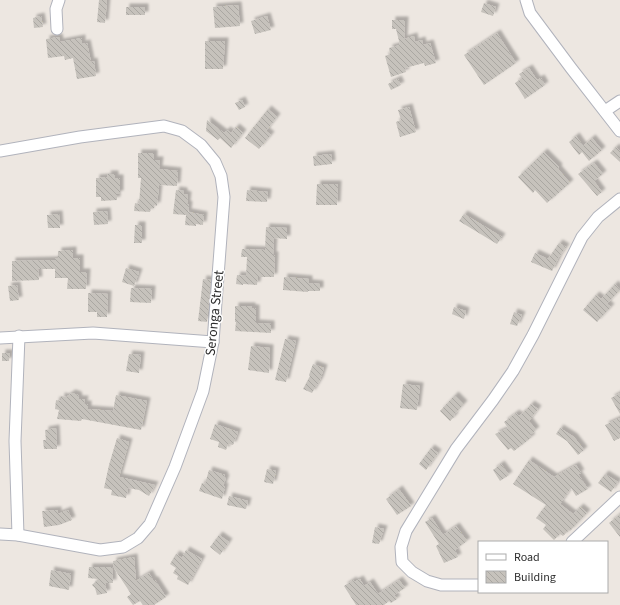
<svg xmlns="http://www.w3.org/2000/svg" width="620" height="605" font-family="'Source Sans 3',sans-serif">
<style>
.building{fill:url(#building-back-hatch);filter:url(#shadow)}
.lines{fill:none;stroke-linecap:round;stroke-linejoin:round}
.street-casing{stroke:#b1b3bc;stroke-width:13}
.street{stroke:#fff;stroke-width:11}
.labels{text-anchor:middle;stroke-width:3;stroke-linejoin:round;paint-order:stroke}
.street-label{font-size:14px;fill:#2d2d2d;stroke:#fff}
</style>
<defs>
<pattern id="building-back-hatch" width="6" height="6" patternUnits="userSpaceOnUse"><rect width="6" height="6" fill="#c6c2bc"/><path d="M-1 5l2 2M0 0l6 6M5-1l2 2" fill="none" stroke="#aaa7a2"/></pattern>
<filter id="shadow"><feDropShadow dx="3.5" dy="-3.5" stdDeviation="1" flood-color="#0004"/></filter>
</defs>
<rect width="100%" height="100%" fill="#ede7e1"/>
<!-- building -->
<g class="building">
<polygon points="99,0 107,0 105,23 97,22"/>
<polygon points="484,3 496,7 493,16 481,12"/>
<polygon points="238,5 240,26 215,28 213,7"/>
<rect x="126" y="7" width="19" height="8"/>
<polygon points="41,16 43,27 34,28 33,18"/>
<polygon points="267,16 271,30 255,34 251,21"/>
<polygon points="392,20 405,20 404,39 414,36 415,42 422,40 423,45 430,43 436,63 425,66 424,63 405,68 406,72 391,77 385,56 390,54 389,48 400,45 396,29 392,29"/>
<polygon points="497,33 516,63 484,85 464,55"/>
<polygon points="59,37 60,42 82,38 82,44 87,43 91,62 94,61 96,76 77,79 73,58 65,60 64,56 48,58 46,39"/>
<polygon points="205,41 225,41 223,69 205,69"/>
<polygon points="529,68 537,80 541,78 545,85 525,99 515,83 522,78 519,74"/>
<polygon points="398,79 401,85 391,90 388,84"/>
<polygon points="242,100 245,107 239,110 235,103"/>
<polygon points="409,107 416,132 400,137 396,122 401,120 398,110"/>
<polygon points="268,109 277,117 266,131 271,135 259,149 245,138"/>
<polygon points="207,120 224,133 227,130 231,133 236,127 243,133 231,148 220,138 218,140 206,131"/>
<polygon points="576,136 583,146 592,138 602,150 589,161 582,152 579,155 569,142"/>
<polygon points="616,147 620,151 620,162 610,153"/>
<polygon points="544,152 559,167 558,169 570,183 547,203 535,190 533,193 518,177"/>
<polygon points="138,153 154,153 154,160 160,160 159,169 178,171 177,186 159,185 157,206 154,205 154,208 151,208 150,212 134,211 135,203 139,204 141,178 138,178"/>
<polygon points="331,154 332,164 314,166 313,156"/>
<polygon points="594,163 603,174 594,181 602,192 597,196 578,174"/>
<polygon points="107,174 115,174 115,178 120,178 120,194 117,194 117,200 101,201 101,197 96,197 96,178 108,177"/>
<polygon points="317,184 338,184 337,205 316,205"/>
<polygon points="176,190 184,191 184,194 188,195 187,204 189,205 188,212 204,215 203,225 196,224 196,226 185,225 186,215 173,214"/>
<polygon points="247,190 268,192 267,202 246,201"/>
<polygon points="107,211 108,224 94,225 93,212"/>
<polygon points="59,214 60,228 48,228 47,215"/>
<polygon points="464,214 502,237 497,244 459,221"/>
<polygon points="135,225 142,225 142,243 134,243"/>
<polygon points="266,227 287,228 287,239 274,238 273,255 275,255 274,277 258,277 257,285 243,284 243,285 236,284 237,275 246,276 247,257 241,257 242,249 265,250"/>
<polygon points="559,243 566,247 559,257 552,271 531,262 535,253 548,259"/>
<polygon points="73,250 73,258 80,258 80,272 87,272 86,289 67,289 68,278 55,278 55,269 38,269 39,280 12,281 12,261 55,260 55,258 58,258 58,251"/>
<polygon points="126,268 139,272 134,286 122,282"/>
<polygon points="284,277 309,279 309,283 320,284 320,291 308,291 308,292 283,290"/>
<polygon points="203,279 211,280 207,322 198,321"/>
<polygon points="615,284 620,290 607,304 611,307 597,322 583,310 596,295 601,299"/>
<polygon points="17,285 19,300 10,301 8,286"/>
<polygon points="131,288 152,289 151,303 130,302"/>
<polygon points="88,293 108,294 107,317 97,317 97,312 88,312"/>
<polygon points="235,306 252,306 252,308 256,308 256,323 271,324 271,333 235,331 236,322 235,322"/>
<polygon points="454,307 466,311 464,319 452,314"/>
<polygon points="514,312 522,315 517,326 510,324"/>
<polygon points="285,339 296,341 286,382 275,380"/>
<polygon points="251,346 270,348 269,373 248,370"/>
<polygon points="2,353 10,353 9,361 2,361"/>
<polygon points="129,354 141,355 139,373 126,371"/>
<polygon points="313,364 324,368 320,380 312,393 303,389 310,376 309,375"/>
<polygon points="403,384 420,386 417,410 400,408"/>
<polygon points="72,393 78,395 79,399 85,399 84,404 88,404 88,409 113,411 116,395 147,401 141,430 82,419 81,421 57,419 59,410 55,409 56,400 61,401 61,396 66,397"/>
<polygon points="620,393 620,414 611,398"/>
<polygon points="455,395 464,404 454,415 455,416 450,421 440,411"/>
<polygon points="531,404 538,409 529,421 536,430 530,435 532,437 514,451 511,448 508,450 495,434 508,428 504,422 516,413 519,416 526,410"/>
<polygon points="620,418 620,438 614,441 605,425"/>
<polygon points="215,424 238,432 233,445 228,444 226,450 218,447 219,442 210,439"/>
<polygon points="56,428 57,449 44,449 43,440 46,440 45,430"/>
<polygon points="560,428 574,437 584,450 578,455 567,441 556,434"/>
<polygon points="117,438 129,442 119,477 155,485 149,496 139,490 128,488 126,498 111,495 112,490 104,488 109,465"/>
<polygon points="431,448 438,453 426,470 419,464"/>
<polygon points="529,460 554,477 576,465 581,473 578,474 588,489 576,496 571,488 560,504 573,514 580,507 587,513 570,531 569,530 563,536 560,534 554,540 543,529 546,525 536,518 546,505 513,484"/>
<polygon points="501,464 509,475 500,481 493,470"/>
<polygon points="267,469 276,471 273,484 264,482"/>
<polygon points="209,470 225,475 224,477 226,478 223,486 225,487 222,499 199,491 202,483 205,484"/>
<polygon points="605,474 618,482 611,492 598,483"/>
<polygon points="399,489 411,506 397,515 386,499"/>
<polygon points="229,496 248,501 246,509 227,505"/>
<polygon points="58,510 58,514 68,510 72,520 59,525 44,527 42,511"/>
<polygon points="620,514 620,537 609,523"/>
<polygon points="432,518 443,535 456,526 467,541 455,550 458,557 444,563 436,546 439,544 425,522"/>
<polygon points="375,527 384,529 379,544 372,543"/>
<polygon points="219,535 229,542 220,555 210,547"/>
<polygon points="186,550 202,559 188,585 177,579 178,576 173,573 176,568 170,564 176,554 182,558"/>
<polygon points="134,557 136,581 149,573 153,580 155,580 166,597 154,605 143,605 140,601 133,605 127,597 131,594 114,568 113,561"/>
<polygon points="89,567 112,567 113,583 105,583 107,593 97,595 95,588 92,585 98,579 88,578"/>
<polygon points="51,570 71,574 69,590 49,586"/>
<polygon points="360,579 364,586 370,582 378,594 399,580 405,588 394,595 397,599 391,603 389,601 384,605 356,605 344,586 353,580 354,582"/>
</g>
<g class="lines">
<!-- street casing -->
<g class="street-casing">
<g id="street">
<polyline points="526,0 530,13 571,68 620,131"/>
<polyline points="57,29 56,9 59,0"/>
<polyline points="605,111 620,101"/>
<polyline points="0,151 80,137 164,126 182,131 201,145 215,162 221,176 224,197 213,342 203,391 175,467 150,524 138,538 123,547 100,550 18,535 0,534"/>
<polyline points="0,338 93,333 213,342"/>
<polyline points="18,535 15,441 19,336"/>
<polyline points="572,542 620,497"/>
<polyline points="479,585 441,585 427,581 412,572 402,562 401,547 406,531 456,449 493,400 513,371 533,335 582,237 598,217 620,199"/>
</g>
</g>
<!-- street -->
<use href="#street" class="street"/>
</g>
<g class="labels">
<!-- street labels -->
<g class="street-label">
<text transform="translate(214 313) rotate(-84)" y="5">Seronga Street</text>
</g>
</g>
<!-- legend -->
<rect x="478" y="541" width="130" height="52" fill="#ffffff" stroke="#ababab"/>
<rect x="486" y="554" width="20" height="6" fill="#ffffff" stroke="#ababab"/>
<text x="514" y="561" font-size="12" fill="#2d2d2d">Road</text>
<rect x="486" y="571" width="20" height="12" fill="url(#building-back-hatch)" stroke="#ababab"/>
<text x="514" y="581" font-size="12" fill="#2d2d2d">Building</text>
</svg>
